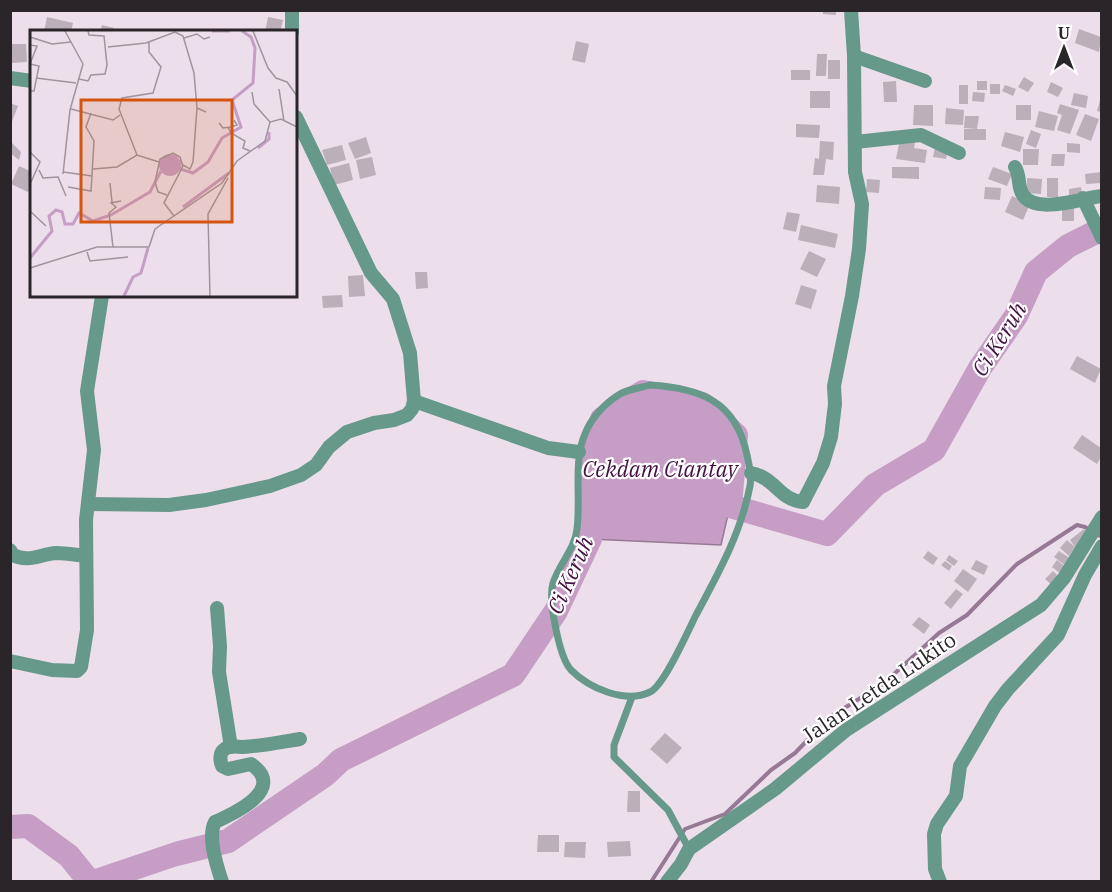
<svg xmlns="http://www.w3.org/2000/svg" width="1112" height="892" font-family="'IBM Plex Serif',serif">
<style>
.water{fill:#c69dc4;stroke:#977996;stroke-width:1.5}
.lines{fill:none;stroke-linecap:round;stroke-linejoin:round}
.stream{stroke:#977996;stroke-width:4}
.river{stroke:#c69dc4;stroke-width:24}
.building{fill:#bbafba}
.lane{stroke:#67998a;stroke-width:7}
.street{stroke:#67998a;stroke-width:14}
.labels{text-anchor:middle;stroke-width:4.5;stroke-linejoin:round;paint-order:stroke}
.street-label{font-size:21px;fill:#292529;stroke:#fff}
.water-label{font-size:22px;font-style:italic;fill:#431143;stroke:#fff}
.inset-river{fill:none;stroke:#c69dc4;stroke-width:3}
.inset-road{fill:none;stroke:#9e959d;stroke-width:1.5}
.view{fill:#d5540f;fill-opacity:0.15;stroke:#d5540f;stroke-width:3}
.inset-edge{fill:none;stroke:#292529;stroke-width:3}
</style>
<rect width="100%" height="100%" fill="#ecdfeb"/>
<!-- water -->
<polygon class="water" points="643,392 702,404 734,435 730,506 721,545 590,539 584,522 589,459 602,419"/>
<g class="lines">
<!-- stream -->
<polyline class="stream" points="651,882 685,829 725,814 771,770 795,753 830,717 883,684 939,633 967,615 1017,564 1077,525 1085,527 1100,536 1102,533"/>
<!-- river -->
<g class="river">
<polyline points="10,827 28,826 69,856 90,882"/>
<polyline points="93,882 176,854 228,841 325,775 341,760 513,675 556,611 590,539 589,459 602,419 643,392 702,404 736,435 730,506 827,534 875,485 934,450 980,368 1016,316 1036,272 1068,246 1102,229"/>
</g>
</g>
<!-- building -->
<g class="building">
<polygon points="823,10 836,10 836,15 823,14"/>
<polygon points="47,17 73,23 71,32 44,32"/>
<polygon points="268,17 283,20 280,32 265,32"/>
<polygon points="102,25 114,28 113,32 100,32"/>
<polygon points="1079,29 1101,37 1099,52 1075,43"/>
<polygon points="576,41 589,44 585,63 572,60"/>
<polygon points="10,44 26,44 27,62 11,63"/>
<polygon points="817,54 827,54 826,76 816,76"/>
<rect x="828" y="60" width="12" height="19"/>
<rect x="791" y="70" width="19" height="10"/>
<polygon points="1024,77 1034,83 1028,92 1018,87"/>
<polygon points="896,81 897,102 884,102 883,82"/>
<rect x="977" y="81" width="10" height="9"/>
<polygon points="1051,82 1063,88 1058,97 1047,92"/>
<rect x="990" y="84" width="10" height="10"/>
<rect x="959" y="85" width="9" height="19"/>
<polygon points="1005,85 1016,89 1013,96 1002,91"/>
<rect x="810" y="91" width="20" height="17"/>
<polygon points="973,92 985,93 984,102 972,101"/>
<polygon points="1074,93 1088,96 1086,108 1071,105"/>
<polygon points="1101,97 1101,112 1097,111"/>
<polygon points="10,103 18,106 11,124 10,124"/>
<polygon points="1060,104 1079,110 1070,134 1057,130 1062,115 1057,113"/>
<polygon points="914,105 933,105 933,126 913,125"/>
<rect x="1016" y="105" width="15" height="15"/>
<polygon points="946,108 964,110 963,125 945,124"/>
<polygon points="1039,111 1058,116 1054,131 1035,127"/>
<polygon points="1085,114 1099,119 1091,141 1076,135"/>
<polygon points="965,116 979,116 977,129 964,128"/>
<polygon points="796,124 820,125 819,138 796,137"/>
<rect x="964" y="129" width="22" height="11"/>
<polygon points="1031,130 1041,134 1036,148 1026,144"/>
<polygon points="1005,132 1024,137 1020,152 1001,146"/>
<polygon points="366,137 371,153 355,159 348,143"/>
<polygon points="900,139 915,142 914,148 927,150 925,163 896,159"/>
<polygon points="10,141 21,152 19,160 10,153"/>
<polygon points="820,141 834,142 833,160 826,159 824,175 813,175 815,158 819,159"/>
<polygon points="1067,143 1080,144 1080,153 1067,152"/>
<polygon points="342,145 346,160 327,165 322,150"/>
<polygon points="935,147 948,149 946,159 933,157"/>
<polygon points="1023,149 1039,149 1038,165 1023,165"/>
<polygon points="1052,154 1065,154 1064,166 1051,166"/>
<polygon points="372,157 376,175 360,179 356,160"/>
<polygon points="349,163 353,180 334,185 330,168"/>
<polygon points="19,166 32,172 32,184 28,192 11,184"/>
<polygon points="892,167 919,167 919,179 892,178"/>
<polygon points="993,167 1012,174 1007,186 988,179"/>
<polygon points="1101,172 1101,183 1086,184 1085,174"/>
<polygon points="1027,178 1042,179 1041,194 1027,193"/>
<rect x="1047" y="178" width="11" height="19"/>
<polygon points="867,179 880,180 879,193 866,192"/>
<polygon points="817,185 840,187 839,204 816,202"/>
<polygon points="985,187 1001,188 1000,200 984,199"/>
<polygon points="1081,187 1082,195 1069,196 1069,189"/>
<polygon points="1012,196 1030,204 1023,220 1005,212"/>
<rect x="1062" y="208" width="12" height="13"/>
<polygon points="787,212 800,214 796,232 783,229"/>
<polygon points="801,225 838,234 835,248 798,240"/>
<polygon points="809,251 826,259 817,277 800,269"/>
<polygon points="415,272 427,272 428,288 416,289"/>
<polygon points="363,275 365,296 349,297 348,276"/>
<polygon points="801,285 817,290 811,309 795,304"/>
<polygon points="342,295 343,307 323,308 322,296"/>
<polygon points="1077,356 1101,369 1095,383 1070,369"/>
<polygon points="1082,435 1101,448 1101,457 1097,464 1073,448"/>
<polygon points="1084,529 1089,535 1075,547 1069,556 1060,548 1067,540 1075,547 1070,540"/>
<polygon points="928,551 938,558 933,565 923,558"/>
<polygon points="1059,551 1071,559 1066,566 1054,557"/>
<polygon points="949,555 958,561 954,566 946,560"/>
<polygon points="976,560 988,566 984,575 971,569"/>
<polygon points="1057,560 1067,568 1061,574 1052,567"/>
<polygon points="945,561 952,566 949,571 941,565"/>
<polygon points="963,569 977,579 968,592 954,581"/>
<polygon points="1053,571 1061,579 1054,587 1045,579"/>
<polygon points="956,589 963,594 951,609 944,603"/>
<polygon points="919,617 930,625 924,634 912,625"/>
<polygon points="665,733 682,748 667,764 650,749"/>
<polygon points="628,791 640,791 640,812 627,812"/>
<polygon points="538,835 559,835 559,852 537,852"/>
<polygon points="630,841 631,856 608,857 607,842"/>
<polygon points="565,842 586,842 585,858 564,857"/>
</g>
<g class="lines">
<!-- lane -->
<g class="lane">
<path d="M650 385C700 388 736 401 747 455 749 465 752 475 750 486 741 533 718 574 696 615 688 631 664 686 650 692 625 704 589 688 571 670 559 657 548 599 553 583 559 564 575 549 577 529 581 499 573 461 585 434 591 418 605 403 620 394 628 389 641 388 650 385Z"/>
<polyline points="632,697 614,745 614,757 668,810 689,849"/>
</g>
<!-- street -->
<g class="street">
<polyline points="851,10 854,56 925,81"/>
<polyline points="292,32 292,10"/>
<polyline points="10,78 32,81"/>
<polyline points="855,142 921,135 959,153"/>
<path d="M1015 167C1021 177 1017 187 1023 195 1036 215 1082 198 1102 196"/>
<polyline points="1083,198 1102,238"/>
<polyline points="414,401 548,448 579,452"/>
<path d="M751 473C776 478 779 500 803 502L823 463 831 437 835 404 834 386 852 296 859 249 862 204 855 172 854 56"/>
<polyline points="88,504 169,505 206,500 270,486 301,475 316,465 329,447 347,432 374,423 394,420 407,415 412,409 414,401 410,353 393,299 371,273 296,117"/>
<path d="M10 550 13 555C28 563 41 554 56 553 66 553 76 555 86 556"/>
<polyline points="217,608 220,646 219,672 231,747"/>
<polyline points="10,661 52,670 77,671 81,667 87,630 86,520 94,450 87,391 102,296"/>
<path d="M222 882C217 866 207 837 215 822 235 813 287 789 251 764L228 769 222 766C220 761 219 752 225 749 229 745 238 747 243 747 262 746 281 742 300 739"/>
<polyline points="667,882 681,864 689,849 775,789 846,730 1041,605 1064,578 1102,517"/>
<polyline points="940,882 935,869 934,834 937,824 956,796 960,766 995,706 1008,689 1058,635 1085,575 1102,546"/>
</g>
</g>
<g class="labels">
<!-- street labels -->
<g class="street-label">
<text transform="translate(879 688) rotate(-34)" y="7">Jalan Letda Lukito</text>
</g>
<!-- water labels -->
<g class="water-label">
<text transform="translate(999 339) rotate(-58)" y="8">Ci Keruh</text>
<text x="660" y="477">Cekdam Ciantay</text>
<text transform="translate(570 575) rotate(-66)" y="8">Ci Keruh</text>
</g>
</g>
<!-- overview -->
<g transform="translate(30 30)">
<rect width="267" height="267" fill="#ecdfeb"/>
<path d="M129 135a11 11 0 1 1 22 0a11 11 0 1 1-22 0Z" fill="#c69dc4"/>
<path class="inset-river" d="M182 1H200M228 118 239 109V102M150 130V139L163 143 178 132 192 108 211 97 202 70 223 53 225 18 221 7 212 1M153 177 199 143M0 228 22 201 19 186 26 180 32 182 35 194H43L49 183 63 191 81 185 120 162 131 141M94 266 103 247 111 243 118 218"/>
<path class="inset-road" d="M223 1 238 38 246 48 257 52 267 66M0 7 22 14 41 12M154 8 167 4 174 9 180 7M0 15 7 16 0 34M78 17 116 13 145 2 153 6 164 43 167 78 176 82M0 34 9 36 4 61H0M6 48 46 53M49 49 58 51 61 45 75 44 77 35 74 6 59 5 58 1M249 59 254 91M222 62 224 74 240 92M41 79 83 90 90 85M189 93 193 98 201 97 207 95 204 90M198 97 201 103 215 111 213 118 220 121M0 122 10 132 1 152M107 125 89 79 92 68 123 63 131 37 119 22V12M153 135 160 139 163 132 167 78M63 139 87 137 107 125 129 132M9 140 13 148 28 147 36 166M33 142 62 146M33 144 40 80 53 34 35 1M80 153 82 172M38 157 61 161 64 111 56 97 61 83M137 165 128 162 125 152 130 129 143 123 150 127 153 136 134 173 144 186M1 182 16 196M83 217 79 183 86 177 81 173 91 171M57 222 60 231 98 227M0 238 67 217H119L125 199 192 153 207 131 235 111 240 92 251 89 267 97M180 266 178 184 198 148"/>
<path class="view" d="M51 70H202V192H51Z"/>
<rect width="267" height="267" class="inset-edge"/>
</g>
<!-- border -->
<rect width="1112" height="892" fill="none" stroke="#292529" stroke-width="24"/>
<!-- north arrow -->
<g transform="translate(1064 48)" stroke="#ffffff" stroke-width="4.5" paint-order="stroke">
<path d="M0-4.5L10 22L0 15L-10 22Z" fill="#292529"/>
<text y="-9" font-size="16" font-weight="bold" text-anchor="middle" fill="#292529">U</text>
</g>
</svg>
